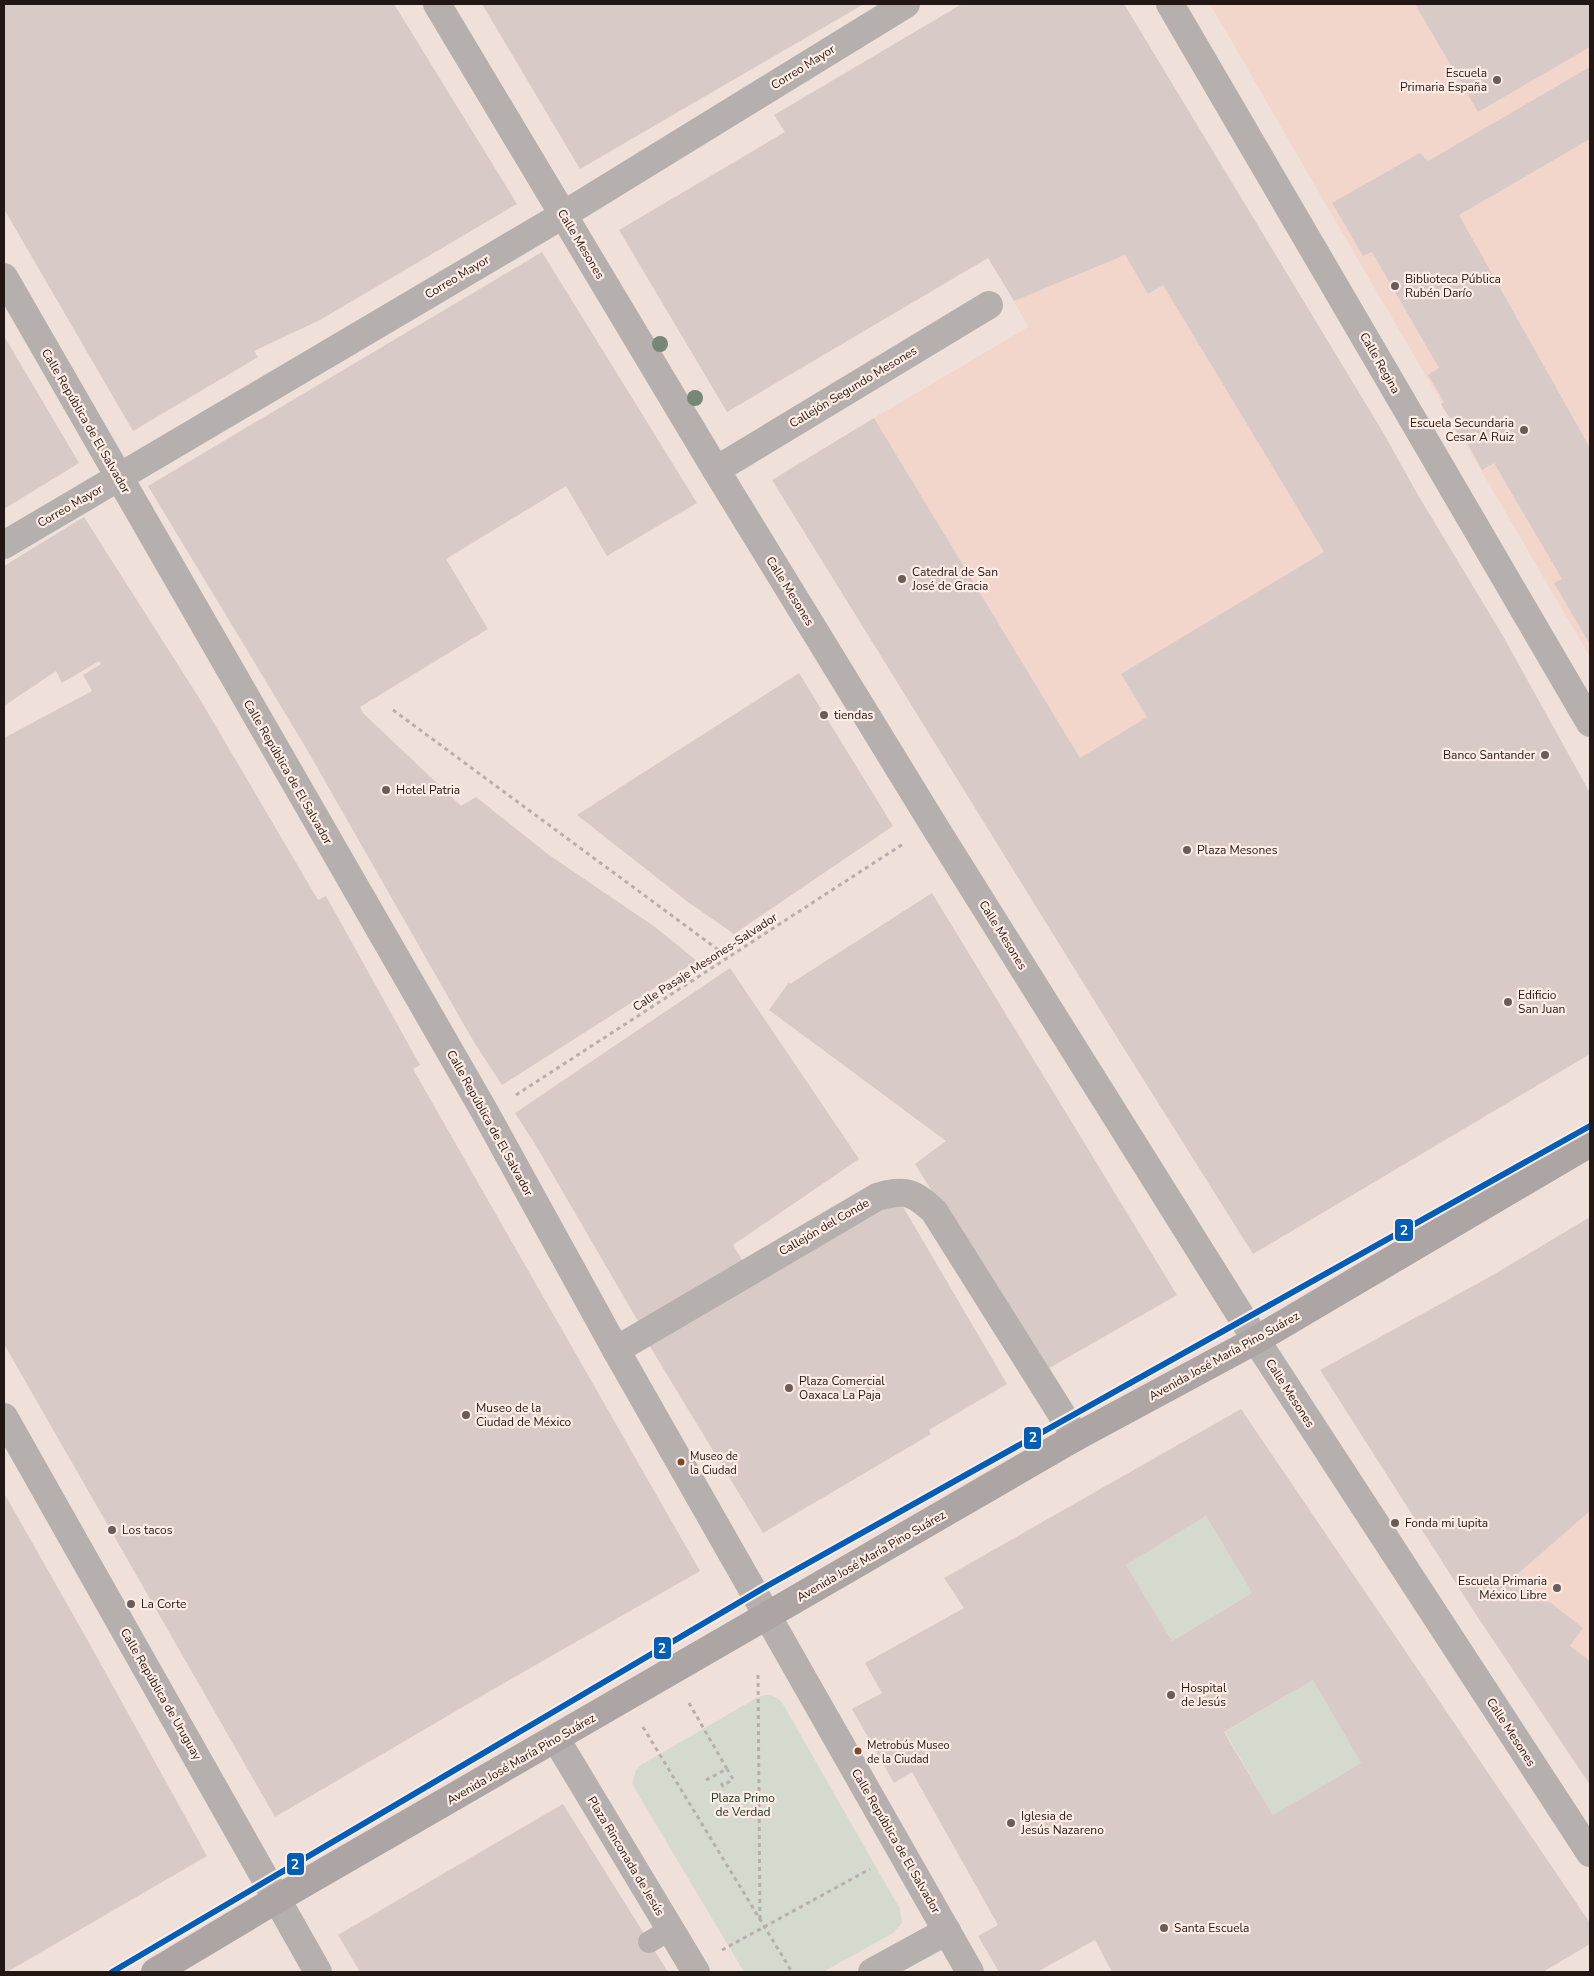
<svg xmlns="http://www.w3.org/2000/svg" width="1594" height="1976" font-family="'Nunito Sans',sans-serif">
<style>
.built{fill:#f2d6cc}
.green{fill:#d5dace}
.building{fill:#d8cac6;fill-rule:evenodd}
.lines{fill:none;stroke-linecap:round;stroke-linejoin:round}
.path{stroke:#b7afac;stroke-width:3;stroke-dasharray:4 4;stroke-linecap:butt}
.service{stroke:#b5b0ae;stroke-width:22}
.pedestrian{stroke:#b5b0ae;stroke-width:28}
.minor{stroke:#b5b0ae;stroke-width:28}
.secondary{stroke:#aca5a4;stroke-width:28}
.metro-1-casing{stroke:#feece5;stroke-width:10}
.metro-1{stroke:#005eb8;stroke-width:6}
.tree{fill:#768875}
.poi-dot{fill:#6a5d59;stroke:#feece5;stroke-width:2}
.bus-dot{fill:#7a4b2a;stroke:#feece5;stroke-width:2}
.labels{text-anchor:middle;stroke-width:4.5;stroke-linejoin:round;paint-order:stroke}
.bus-label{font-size:11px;fill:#221714;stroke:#feece5;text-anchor:start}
.street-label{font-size:12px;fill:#221714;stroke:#feece5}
.poi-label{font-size:12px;fill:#221714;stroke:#feece5;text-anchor:start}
.park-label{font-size:12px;fill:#134023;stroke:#feece5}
.line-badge{stroke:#feece5;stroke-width:2}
.badge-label{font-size:14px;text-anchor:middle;font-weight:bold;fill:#fff}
</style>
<rect width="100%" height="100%" fill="#f0e0da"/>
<!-- built -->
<g class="built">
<polygon points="1210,4 1590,4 1590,657 1325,203"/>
<polygon points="1125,255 1148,294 1163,285 1324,552 1122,674 1147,717 1080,758 874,418 1028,327 1014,301"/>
<polygon points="1590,1511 1590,1661 1570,1646 1583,1628 1551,1603 1536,1598 1513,1578"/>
</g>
<!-- green -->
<g class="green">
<polygon points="1206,1516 1252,1593 1172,1641 1126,1565"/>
<polygon points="1313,1680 1361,1763 1273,1815 1225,1732"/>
<path d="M765 1695C773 1695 778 1697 783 1704L900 1909 902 1923 893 1933 823 1972H744L632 1784 636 1770 641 1765 758 1697Z"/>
</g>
<!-- building -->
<g class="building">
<polygon points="4,4 394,4 517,204 320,320 254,351 258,357 133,431 4,209"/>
<polygon points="482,4 864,4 580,169"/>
<polygon points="962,4 1124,4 1384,434 1418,495 1503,636 1590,793 1590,1054 1253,1254 1123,1047 772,480 874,418 1080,758 1147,717 1121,674 1324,552 1163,285 1148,294 1125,255 1014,301 988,258 727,412 619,230 785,132 774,115"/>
<polygon points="1415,4 1590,4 1590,47 1478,112"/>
<polygon points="1590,67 1590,139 1459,215 1590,448 1590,642 1589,643 1554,583 1562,579 1494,463 1482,470 1467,442 1463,444 1454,428 1461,425 1456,416 1450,419 1441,404 1444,402 1428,375 1439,368 1372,252 1363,256 1332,203 1420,153 1428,161"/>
<polygon points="542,252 697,503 607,556 566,486 446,559 488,629 360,707 363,713 461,806 476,797 549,855 655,927 697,961 502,1085 475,1044 306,748 148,486"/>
<polygon points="4,336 79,463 4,509"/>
<polygon points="84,517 201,701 318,900 326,896 420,1065 413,1069 700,1571 485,1694 275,1817 4,1344 4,738 92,691 83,675 101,664 99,661 62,683 56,671 4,706 4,566"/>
<polygon points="799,673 893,826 734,934 688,902 577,815"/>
<polygon points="932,893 1177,1295 1044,1371 915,1164 946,1141 769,1010 789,982 790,984"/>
<polygon points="730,968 859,1159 733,1245 744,1263 639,1323 535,1144 515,1113"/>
<polygon points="898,1198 1007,1384 929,1430 931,1434 763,1533 649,1345"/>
<polygon points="1590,1217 1590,1511 1513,1578 1536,1598 1551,1603 1583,1628 1570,1646 1590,1661 1590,1785 1473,1610 1320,1370 1493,1275"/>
<path d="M1241 1409 1590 1923V1944L1543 1972H1112L1095 1940 1037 1972H999L978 1936 998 1925 912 1772 894 1783 852 1709 882 1693 865 1663 964 1608 944 1578ZM1206 1516 1252 1593 1172 1641 1126 1565ZM1313 1680 1361 1763 1273 1815 1224 1732Z"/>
<polygon points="4,1493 88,1641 207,1856 7,1972 4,1972"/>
<polygon points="563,1804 668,1972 360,1972 338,1935"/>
</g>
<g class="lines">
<!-- path -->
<g class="path">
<polyline points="393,710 728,957"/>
<polyline points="516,1095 903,844"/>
<polyline points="758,1675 760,1921"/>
<polyline points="689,1703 727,1769 704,1781"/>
<polyline points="643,1727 792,1972"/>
<polyline points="721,1783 723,1786 733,1779 727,1769"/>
<polyline points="722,1950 870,1869"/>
</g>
<!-- service -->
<polyline class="service" points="649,1942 670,1930"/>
<!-- pedestrian -->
<g class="pedestrian">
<polyline points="716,470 989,305"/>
<path d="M616 1350 877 1197C905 1189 912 1191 934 1211L1076 1437"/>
</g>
<!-- minor -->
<g class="minor">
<polyline points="437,4 716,470 933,824 1256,1340 1590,1853"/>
<polyline points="1170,4 1590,723"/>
<polyline points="4,277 486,1114 616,1350 970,1972"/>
<polyline points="4,545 563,215 906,4"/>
<polyline points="4,1417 318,1972"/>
<polyline points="556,1739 696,1972"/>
<polyline points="872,1972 947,1931"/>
</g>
<!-- secondary -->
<polyline class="secondary" points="155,1972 277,1899 1076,1437 1256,1340 1590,1143"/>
<!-- metro-1 casing -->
<g class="metro-1-casing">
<polyline id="metro-1" points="112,1972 767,1586 1590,1126"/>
</g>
<!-- metro-1 -->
<use href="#metro-1" class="metro-1"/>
</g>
<!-- trees -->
<g class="tree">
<circle cx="660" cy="344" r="8"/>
<circle cx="695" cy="398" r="8"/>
</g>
<!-- markers -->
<g class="poi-dot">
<circle cx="1497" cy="80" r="5"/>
<circle cx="1395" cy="286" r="5"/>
<circle cx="1524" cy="430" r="5"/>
<circle cx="902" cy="579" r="5"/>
<circle cx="824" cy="715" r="5"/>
<circle cx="1545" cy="755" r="5"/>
<circle cx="386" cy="790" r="5"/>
<circle cx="1187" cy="850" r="5"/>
<circle cx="1508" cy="1002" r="5"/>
<circle cx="789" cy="1388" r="5"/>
<circle cx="466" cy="1415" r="5"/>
<circle cx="1395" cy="1523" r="5"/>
<circle cx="112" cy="1530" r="5"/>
<circle cx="1557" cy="1588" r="5"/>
<circle cx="131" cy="1604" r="5"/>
<circle cx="1171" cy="1695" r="5"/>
<circle cx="1011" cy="1823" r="5"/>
<circle cx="1164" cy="1928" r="5"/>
</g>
<g class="bus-dot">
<circle cx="681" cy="1462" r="4.5"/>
<circle cx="858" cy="1751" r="4.5"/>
</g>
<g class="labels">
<!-- bus labels -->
<g class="bus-label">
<text x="690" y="1460">Museo de<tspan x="690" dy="14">la Ciudad</tspan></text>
<text x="867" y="1749">Metrobús Museo<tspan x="867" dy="14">de la Ciudad</tspan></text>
</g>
<!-- street labels -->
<g class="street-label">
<text transform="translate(803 67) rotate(-32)" y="4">Correo Mayor</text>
<text transform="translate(581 244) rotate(59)" y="4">Calle Mesones</text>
<text transform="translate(457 277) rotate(-31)" y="4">Correo Mayor</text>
<text transform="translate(1380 363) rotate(60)" y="4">Calle Regina</text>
<text transform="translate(853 387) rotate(-31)" y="4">Callejón Segundo Mesones</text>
<text transform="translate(86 421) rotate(60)" y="4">Calle República de El Salvador</text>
<text transform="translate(70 506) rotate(-30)" y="4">Correo Mayor</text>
<text transform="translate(790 591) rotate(58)" y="4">Calle Mesones</text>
<text transform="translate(288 772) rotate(60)" y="4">Calle República de El Salvador</text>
<text transform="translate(1003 935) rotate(58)" y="4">Calle Mesones</text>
<text transform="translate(705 962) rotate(-33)" y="4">Calle Pasaje Mesones-Salvador</text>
<text transform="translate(490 1123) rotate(61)" y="4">Calle República de El Salvador</text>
<text transform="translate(824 1227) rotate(-30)" y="4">Callejón del Conde</text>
<text transform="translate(1224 1356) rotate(-29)" y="4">Avenida José María Pino Suárez</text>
<text transform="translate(1290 1393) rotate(57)" y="4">Calle Mesones</text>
<text transform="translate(871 1556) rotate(-30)" y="4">Avenida José María Pino Suárez</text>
<text transform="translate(161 1694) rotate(60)" y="4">Calle República de Uruguay</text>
<text transform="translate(1511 1732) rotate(57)" y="4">Calle Mesones</text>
<text transform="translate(521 1759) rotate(-30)" y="4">Avenida José María Pino Suárez</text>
<text transform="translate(896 1841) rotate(60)" y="4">Calle República de El Salvador</text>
<text transform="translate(626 1856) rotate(59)" y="4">Plaza Rinconada de Jesús</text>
</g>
<!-- poi labels -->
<g class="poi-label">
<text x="1487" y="77" text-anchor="end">Escuela<tspan x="1487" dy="14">Primaria España</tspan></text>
<text x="1405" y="283">Biblioteca Pública<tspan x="1405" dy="14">Rubén Darío</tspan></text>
<text x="1514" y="427" text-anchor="end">Escuela Secundaria<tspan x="1514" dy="14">Cesar A Ruiz</tspan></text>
<text x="912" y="576">Catedral de San<tspan x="912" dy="14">José de Gracia</tspan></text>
<text x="834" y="719">tiendas</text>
<text x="1535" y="759" text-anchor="end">Banco Santander</text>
<text x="396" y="794">Hotel Patria</text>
<text x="1197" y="854">Plaza Mesones</text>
<text x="1518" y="999">Edificio<tspan x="1518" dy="14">San Juan</tspan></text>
<text x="799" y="1385">Plaza Comercial<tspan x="799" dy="14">Oaxaca La Paja</tspan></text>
<text x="476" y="1412">Museo de la<tspan x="476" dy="14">Ciudad de México</tspan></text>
<text x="1405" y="1527">Fonda mi lupita</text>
<text x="122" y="1534">Los tacos</text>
<text x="1547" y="1585" text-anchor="end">Escuela Primaria<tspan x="1547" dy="14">México Libre</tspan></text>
<text x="141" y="1608">La Corte</text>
<text x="1181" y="1692">Hospital<tspan x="1181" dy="14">de Jesús</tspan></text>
<text x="1021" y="1820">Iglesia de<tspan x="1021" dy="14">Jesús Nazareno</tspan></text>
<text x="1174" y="1932">Santa Escuela</text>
</g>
<!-- park labels -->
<g class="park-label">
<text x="743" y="1802">Plaza Primo<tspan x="743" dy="14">de Verdad</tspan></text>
</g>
</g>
<g class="line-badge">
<rect x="1394" y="1218" width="20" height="24" rx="5" fill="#005eb8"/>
<rect x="1023" y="1426" width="19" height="24" rx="5" fill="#005eb8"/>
<rect x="653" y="1636" width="19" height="24" rx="5" fill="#005eb8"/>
<rect x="286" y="1852" width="19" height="24" rx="5" fill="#005eb8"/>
</g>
<g class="badge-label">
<text x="1404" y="1235">2</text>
<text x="1033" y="1442">2</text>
<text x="662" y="1653">2</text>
<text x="295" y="1869">2</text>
</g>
<!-- border -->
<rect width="1594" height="1976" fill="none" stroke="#221714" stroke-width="10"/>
</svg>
